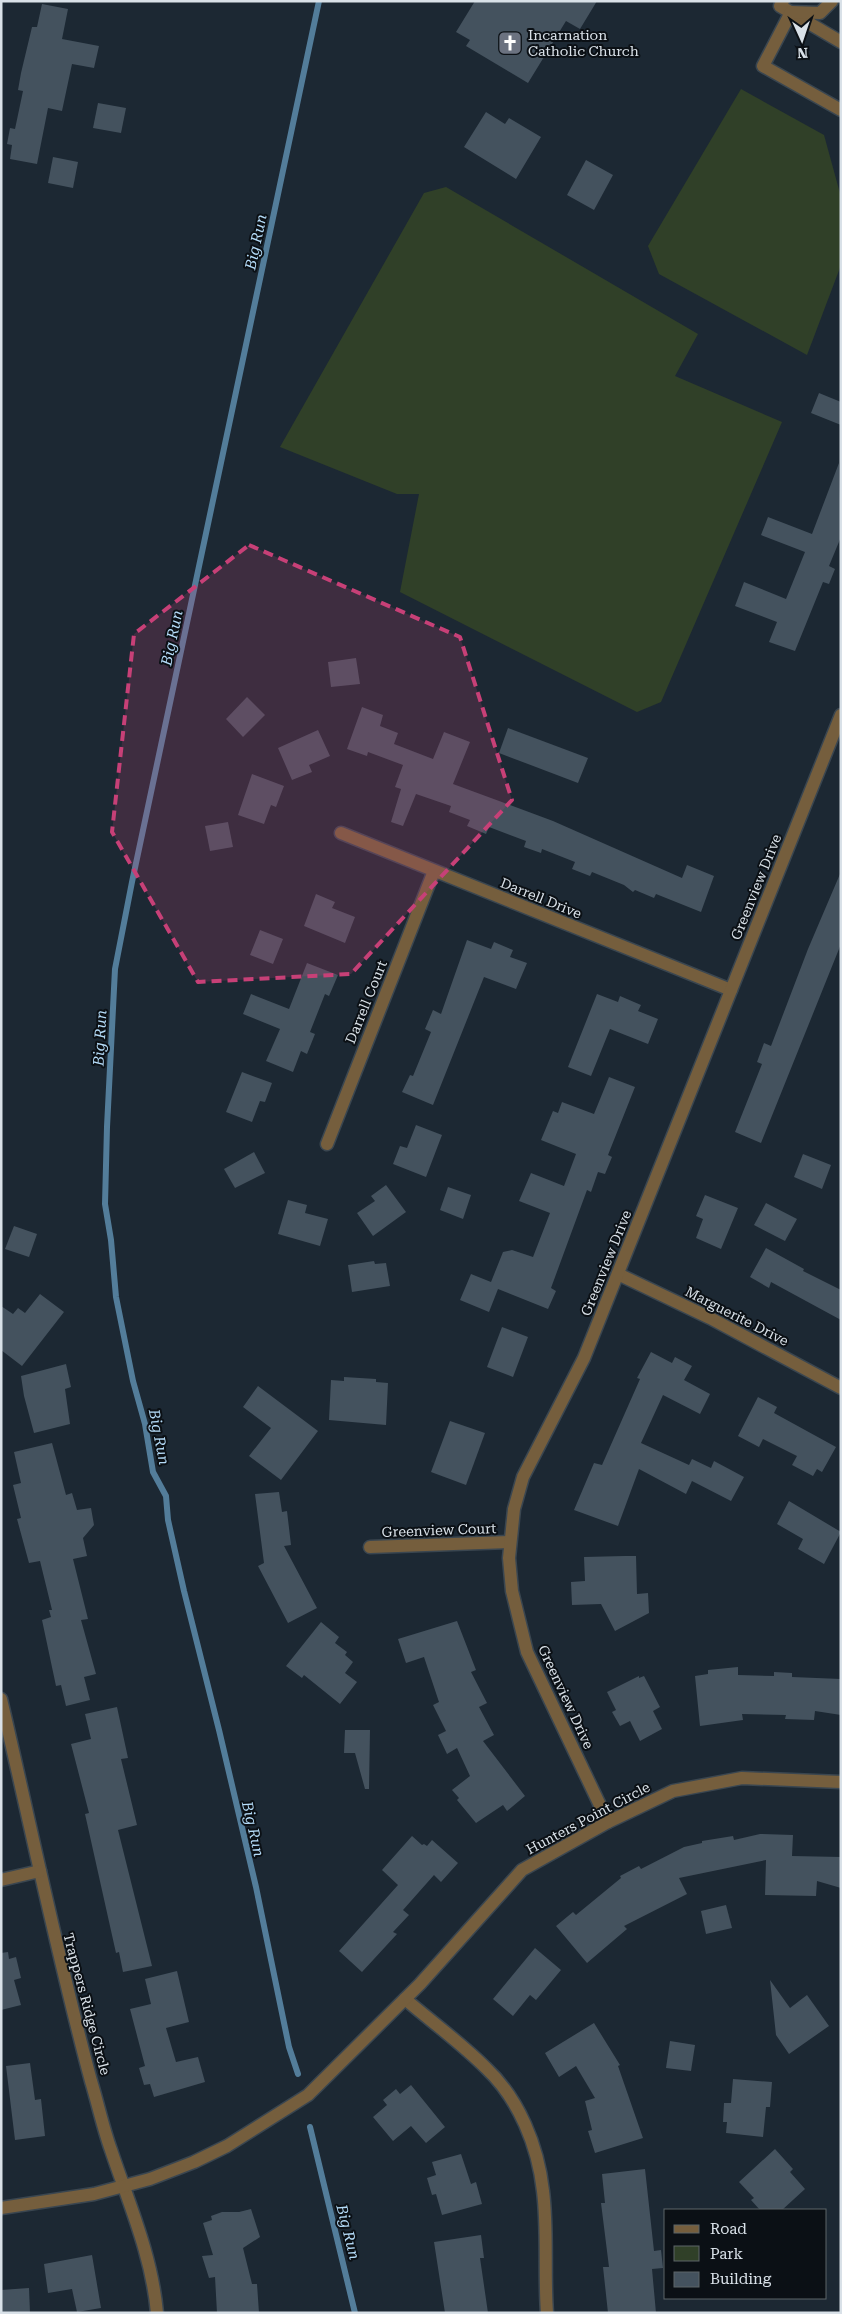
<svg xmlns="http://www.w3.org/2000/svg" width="842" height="2314" font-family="'Roboto Serif',serif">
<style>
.green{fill:#304028}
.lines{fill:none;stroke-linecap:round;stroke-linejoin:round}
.stream{stroke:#537d9a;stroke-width:6}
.building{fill:#44525e}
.minor-casing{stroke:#3a4650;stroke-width:15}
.minor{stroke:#755e3d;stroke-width:12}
.marked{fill:#c74077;fill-opacity:0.2;stroke:#c74077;stroke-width:4;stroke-dasharray:10 6;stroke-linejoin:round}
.labels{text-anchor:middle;stroke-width:4;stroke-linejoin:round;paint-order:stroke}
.poi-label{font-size:14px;fill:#d9e1e8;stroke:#0b1015;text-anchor:start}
.street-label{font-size:14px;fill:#d9e1e8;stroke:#0b1015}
.water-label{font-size:15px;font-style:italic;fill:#b5dcf9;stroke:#0b1015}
</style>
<rect width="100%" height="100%" fill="#1c2833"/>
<!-- green -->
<g class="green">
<polygon points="741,89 824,135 841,197 841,265 807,355 659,274 648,246"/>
<polygon points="446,187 698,334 675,376 782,422 661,702 637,712 400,592 419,494 397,494 280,447 424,193"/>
</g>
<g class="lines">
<!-- stream -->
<g class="stream">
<polyline points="298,2074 289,2047 256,1887 219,1730 184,1591 168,1520 166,1496 153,1472 145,1424 133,1381 116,1297 111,1240 105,1204 107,1127 115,969 132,882 319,1"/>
<polyline points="310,2127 355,2313"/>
</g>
</g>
<!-- building -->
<g class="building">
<polygon points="475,1 597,1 580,29 566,21 528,83 466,46 470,40 456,32"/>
<polygon points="42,4 68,9 62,39 99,46 94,68 72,64 62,111 48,108 37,164 10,159 12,145 7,144 10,128 15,129 23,91 18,90 21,73 32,27 37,27"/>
<polygon points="98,103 126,108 121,133 93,128"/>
<polygon points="486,112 505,124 509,118 541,137 516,179 464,147"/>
<polygon points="53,157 78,162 73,188 48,183"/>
<polygon points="586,160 613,175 594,210 567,195"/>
<polygon points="819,393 841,402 841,425 811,413"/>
<polygon points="839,463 841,537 829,566 835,569 829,584 823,582 795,651 769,642 777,622 735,606 744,582 786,599 805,552 761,535 768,517 812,534"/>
<polygon points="356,658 360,684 331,687 328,662"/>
<polygon points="247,697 265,715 243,737 226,719"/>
<polygon points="362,707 383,715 380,726 398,733 394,744 433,759 444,732 470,742 453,784 553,821 682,878 687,865 714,876 701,912 656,894 654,898 635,890 633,892 624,885 592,872 590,876 572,869 575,862 542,849 541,853 524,847 526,841 489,827 486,834 467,826 470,820 449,812 451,806 416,794 403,826 391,822 401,789 395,787 403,765 368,752 367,756 347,749"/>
<polygon points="508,728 588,758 578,783 499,753"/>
<polygon points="318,730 330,756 309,765 312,772 292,780 278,748"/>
<polygon points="252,774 284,786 276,807 271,805 264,824 238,815"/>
<polygon points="228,822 233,847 210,851 205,826"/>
<polygon points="840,874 841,944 761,1143 735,1132 762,1064 757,1062 764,1043 771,1046 808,949"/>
<polygon points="316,894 335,902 332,908 355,917 345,943 304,926"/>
<polygon points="260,930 283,939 273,964 250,955"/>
<polygon points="467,940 491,949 494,942 513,950 510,957 527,963 516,989 484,977 433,1105 402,1092 410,1075 413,1076 431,1032 425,1029 433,1010 441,1014"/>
<polygon points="307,963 338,975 329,996 325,994 310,1032 315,1034 307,1054 301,1051 293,1072 266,1061 280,1029 243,1014 251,994 289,1009"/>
<polygon points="597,994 618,1002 620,996 641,1005 638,1011 658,1019 648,1044 610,1029 591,1076 568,1067"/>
<polygon points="242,1072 272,1083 265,1102 260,1101 252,1122 226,1112"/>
<polygon points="609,1077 635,1087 608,1155 612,1157 605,1174 598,1172 591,1192 587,1190 551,1288 556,1291 548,1309 498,1289 489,1312 460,1300 471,1274 491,1282 503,1252 512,1250 533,1257 550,1213 519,1201 531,1173 564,1186 576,1154 541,1140 553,1111 558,1113 562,1102 594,1114"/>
<polygon points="416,1125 442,1135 426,1177 393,1164 400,1146 407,1148"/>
<polygon points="254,1152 265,1173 235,1188 224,1169"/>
<polygon points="803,1154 831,1165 822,1189 794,1177"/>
<polygon points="386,1185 406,1212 373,1236 357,1213 375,1201 371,1196"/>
<polygon points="448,1187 471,1195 463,1219 440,1210"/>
<polygon points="705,1195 738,1208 721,1249 696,1238 703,1219 696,1216"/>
<polygon points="288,1200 307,1205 305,1213 328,1219 320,1246 278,1234"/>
<polygon points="766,1203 797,1219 785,1241 754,1225"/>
<polygon points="14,1226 37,1234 29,1257 5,1249"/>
<polygon points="766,1248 804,1269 803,1271 841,1290 841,1320 771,1282 769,1288 750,1277"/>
<polygon points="374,1261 375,1264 386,1263 390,1286 352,1292 348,1265"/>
<polygon points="40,1294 64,1312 22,1366 1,1350 1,1306 13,1314 18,1308 25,1313"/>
<polygon points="502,1327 528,1337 513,1377 487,1367"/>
<polygon points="651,1352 672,1363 675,1357 692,1366 684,1380 710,1394 700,1414 663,1395 641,1443 689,1465 692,1459 711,1468 714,1461 744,1477 731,1501 692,1481 686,1494 639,1469 618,1526 574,1510 594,1463 602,1465 640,1379 637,1378"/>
<polygon points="66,1364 71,1387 65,1389 70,1424 34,1433 24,1396 21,1376"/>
<polygon points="344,1377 376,1379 376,1382 388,1383 386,1425 329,1420 331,1380 344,1381"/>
<polygon points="258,1386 318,1431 281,1480 249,1456 271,1428 243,1407"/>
<polygon points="758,1397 777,1407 774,1413 836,1447 822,1472 817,1469 813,1476 792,1465 797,1456 763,1439 759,1447 738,1436"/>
<polygon points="450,1421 485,1433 466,1485 431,1472"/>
<polygon points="52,1443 66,1495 72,1493 77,1510 91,1508 94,1525 83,1538 87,1556 73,1559 88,1619 81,1620 96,1674 84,1677 90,1700 66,1706 61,1685 56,1686 42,1620 51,1617 49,1610 52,1610 40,1561 29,1563 17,1519 21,1518 13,1485 21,1483 14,1452"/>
<polygon points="279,1492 282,1512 287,1511 291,1545 284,1546 317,1608 288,1623 258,1566 264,1563 255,1494"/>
<polygon points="789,1501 841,1532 824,1564 798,1549 803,1539 777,1524"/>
<polygon points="625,1556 636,1556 637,1594 648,1593 649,1613 615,1631 601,1604 572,1605 571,1582 585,1581 584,1557"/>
<polygon points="457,1621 476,1670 471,1672 487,1703 479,1707 494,1735 483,1741 525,1796 507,1811 503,1805 476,1823 457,1800 459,1798 452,1790 470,1776 457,1748 447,1754 438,1735 446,1731 433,1705 439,1702 424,1657 406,1663 398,1639"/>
<polygon points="321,1622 339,1637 335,1643 347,1652 345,1655 353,1662 345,1673 357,1682 340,1704 304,1675 302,1678 286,1666"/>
<polygon points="738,1667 738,1675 774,1676 774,1672 792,1673 792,1677 841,1679 841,1715 815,1711 814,1720 785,1719 786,1715 742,1714 743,1720 700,1726 695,1676 708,1674 708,1670"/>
<polygon points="639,1676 639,1678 644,1676 660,1707 653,1711 662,1729 640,1741 630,1721 620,1726 612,1712 616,1710 607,1692"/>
<polygon points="117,1707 128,1758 121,1759 137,1825 118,1830 152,1966 123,1972 119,1952 116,1953 85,1814 89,1813 71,1744 91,1739 85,1714"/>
<polygon points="345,1730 370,1730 369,1789 365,1789 355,1753 344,1753"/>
<polygon points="760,1834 793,1835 792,1856 841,1857 841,1888 817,1881 816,1896 765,1895 766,1860 679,1878 687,1894 624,1926 627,1929 587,1963 556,1926 573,1912 576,1915 621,1878 620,1876 639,1866 641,1869 684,1847 702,1843 702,1841 733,1836 734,1840"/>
<polygon points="412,1836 422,1845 424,1844 427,1846 432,1840 458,1863 441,1882 434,1875 403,1910 409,1915 393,1932 397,1934 362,1972 339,1951 398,1885 382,1870"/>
<polygon points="726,1905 732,1928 706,1934 701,1911"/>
<polygon points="535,1948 561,1970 536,2000 530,1995 513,2016 493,1999"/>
<polygon points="8,1952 9,1959 16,1957 21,1978 14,1980 21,2005 1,2010 1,1953"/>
<polygon points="177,1971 189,2022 166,2028 176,2062 198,2057 205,2082 154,2097 150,2084 144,2085 139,2068 145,2066 130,2009 151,2004 145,1979"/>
<polygon points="770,1980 790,2008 807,1995 829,2026 789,2054 776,2035"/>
<polygon points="594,2023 620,2065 618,2066 643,2138 595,2153 588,2131 592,2130 585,2101 595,2098 576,2066 559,2077 545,2053"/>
<polygon points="670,2041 695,2045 691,2071 666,2068"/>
<polygon points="30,2063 35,2100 41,2099 45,2136 15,2140 6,2066"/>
<polygon points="733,2079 772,2082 770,2107 766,2107 763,2137 726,2133 727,2122 723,2122 724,2103 731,2103"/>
<polygon points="411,2085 445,2127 426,2143 411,2126 393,2141 373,2117 387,2105 383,2100 396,2089 400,2094"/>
<polygon points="775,2149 793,2169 790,2172 805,2189 782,2210 760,2210 751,2200 754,2198 739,2182"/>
<polygon points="461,2154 471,2184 476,2182 482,2204 442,2215 436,2194 432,2195 427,2178 436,2175 432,2162"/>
<polygon points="645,2169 654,2251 661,2250 663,2268 652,2269 656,2313 608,2313 603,2267 609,2267 601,2203 605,2203 602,2174"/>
<polygon points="251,2209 260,2237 243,2248 252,2284 257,2284 259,2313 217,2313 215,2277 209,2278 202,2256 213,2255 203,2223 212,2220 211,2216 222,2212 239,2212"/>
<polygon points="481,2235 484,2258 480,2258 488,2313 445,2313 434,2242"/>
<polygon points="92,2255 101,2308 77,2312 72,2289 48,2293 44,2264"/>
<polygon points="29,2288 30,2313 1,2313 1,2290"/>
</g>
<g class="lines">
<!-- minor casing -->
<g class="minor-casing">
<g id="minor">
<polyline points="783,1 780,6 841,42"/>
<polyline points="832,1 820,13 791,12 763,66 841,110"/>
<polyline points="341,833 731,990"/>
<polyline points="327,1144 434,871"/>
<polyline points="618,1274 710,1318 841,1388"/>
<polyline points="370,1547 509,1542"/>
<path d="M1 1699C31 1827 57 1955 91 2081 98 2104 103 2128 111 2150 129 2204 152 2256 157 2313"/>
<polyline points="608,1822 527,1652 512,1591 509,1558 514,1509 523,1477 584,1358 841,715"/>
<polyline points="1,1880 40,1871"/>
<path d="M405 1999C432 2022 461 2043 486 2068 519 2099 538 2146 543 2191 548 2231 544 2272 547 2313"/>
<polyline points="1,2208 94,2194 150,2179 194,2162 227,2146 308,2095 420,1984 522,1870 608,1822 673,1791 742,1778 841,1782"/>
</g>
</g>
<!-- minor -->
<use href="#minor" class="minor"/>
</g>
<!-- marked area -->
<path class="marked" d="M249 545 460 637 512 800 351 974 198 982 112 832 134 634Z"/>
<!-- icons -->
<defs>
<g id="church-square" transform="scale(1.25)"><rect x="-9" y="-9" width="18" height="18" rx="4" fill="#6b7280" stroke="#0b1015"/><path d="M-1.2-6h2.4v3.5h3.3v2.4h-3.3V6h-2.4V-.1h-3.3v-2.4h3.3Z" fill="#fff"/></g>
</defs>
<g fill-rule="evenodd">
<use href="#church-square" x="510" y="43"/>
</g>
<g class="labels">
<!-- poi labels -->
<g class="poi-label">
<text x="528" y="40">Incarnation<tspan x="528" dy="16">Catholic Church</tspan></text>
</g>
<!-- street labels -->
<g class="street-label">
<text transform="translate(756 887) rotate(-68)" y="5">Greenview Drive</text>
<text transform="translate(541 898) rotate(22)" y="5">Darrell Drive</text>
<text transform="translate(366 1002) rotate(-68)" y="5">Darrell Court</text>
<text transform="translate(606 1263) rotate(-68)" y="5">Greenview Drive</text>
<text transform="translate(737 1316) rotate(27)" y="5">Marguerite Drive</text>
<text transform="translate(439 1530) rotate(-2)" y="5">Greenview Court</text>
<text transform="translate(566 1697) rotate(65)" y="5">Greenview Drive</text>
<text transform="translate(588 1818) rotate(-28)" y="5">Hunters Point Circle</text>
<text transform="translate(87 2004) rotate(75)" y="5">Trappers Ridge Circle</text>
</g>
<!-- water labels -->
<g class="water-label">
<text transform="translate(256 242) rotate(-78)" y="5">Big Run</text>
<text transform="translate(172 638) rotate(-78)" y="5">Big Run</text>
<text transform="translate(100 1038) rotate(-87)" y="5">Big Run</text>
<text transform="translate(159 1437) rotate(79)" y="5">Big Run</text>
<text transform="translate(253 1829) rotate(77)" y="5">Big Run</text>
<text transform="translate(348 2232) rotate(76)" y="5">Big Run</text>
</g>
</g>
<!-- border -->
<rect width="842" height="2314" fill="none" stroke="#d9e1e8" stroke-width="5"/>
<!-- legend -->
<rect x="664" y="2209" width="162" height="90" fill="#0b1015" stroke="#5d6469"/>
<rect x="674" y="2225" width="25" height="8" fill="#755e3d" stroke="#5d6469"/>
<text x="710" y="2234" font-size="15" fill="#d9e1e8">Road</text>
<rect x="674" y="2246" width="25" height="15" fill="#304028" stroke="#5d6469"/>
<text x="710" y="2259" font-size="15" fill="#d9e1e8">Park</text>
<rect x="674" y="2272" width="25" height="15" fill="#44525e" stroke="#5d6469"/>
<text x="710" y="2284" font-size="15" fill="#d9e1e8">Building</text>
<!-- north arrow -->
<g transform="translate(802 40) rotate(177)" stroke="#0b1015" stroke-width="4" paint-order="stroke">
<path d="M0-4L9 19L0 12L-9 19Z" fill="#d9e1e8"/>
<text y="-8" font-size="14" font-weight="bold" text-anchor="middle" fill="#d9e1e8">N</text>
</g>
</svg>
